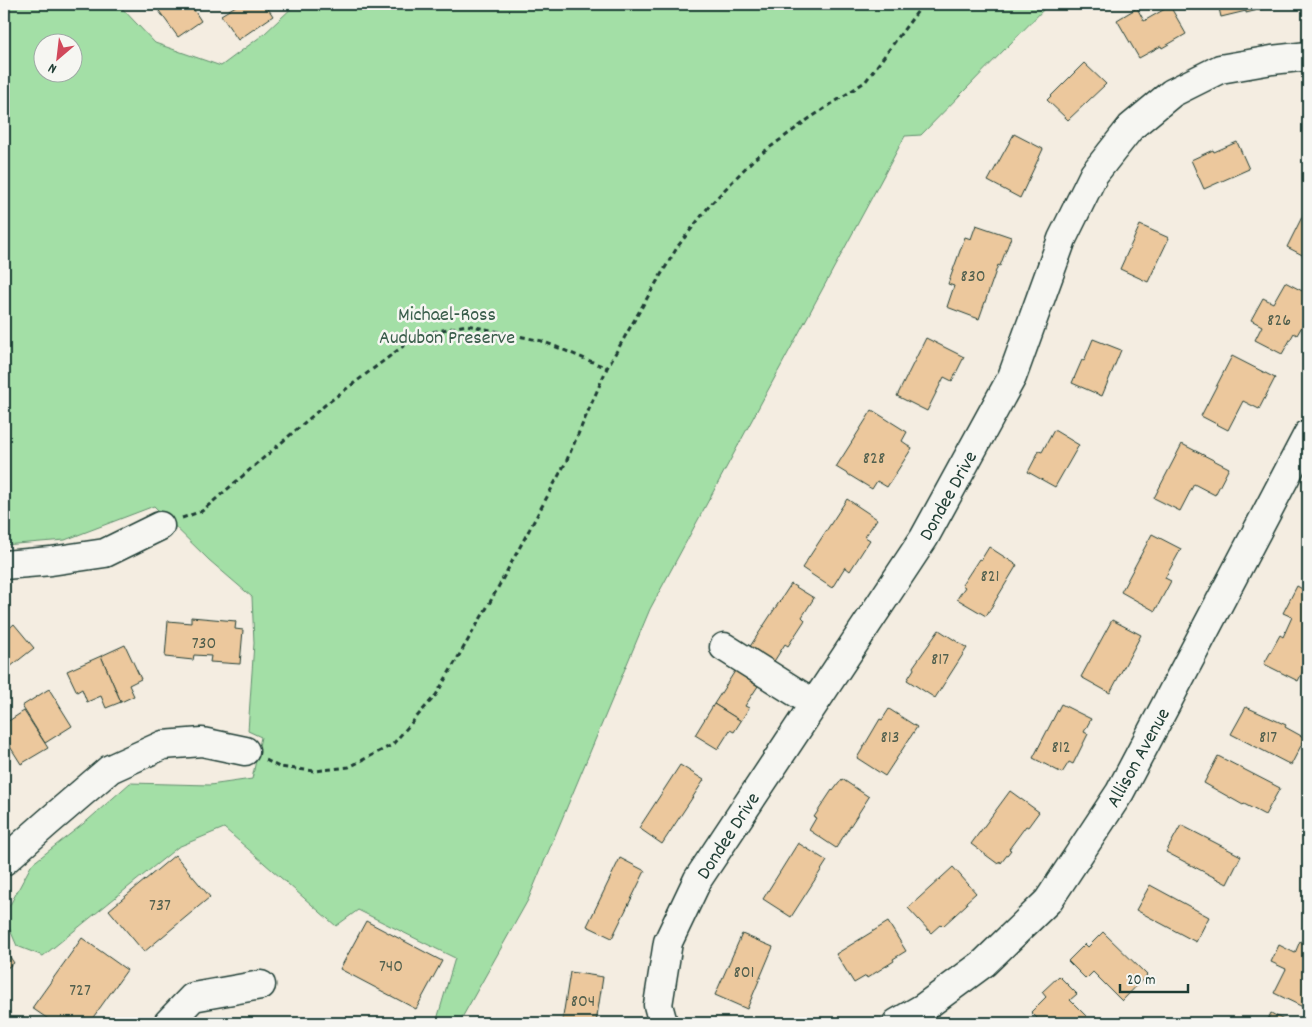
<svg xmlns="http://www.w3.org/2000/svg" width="1312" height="1027" font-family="Dekko,sans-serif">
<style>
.green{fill:#a3dfa6;stroke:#618e6d;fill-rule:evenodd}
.building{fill:#ecc89d;stroke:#1f3d34}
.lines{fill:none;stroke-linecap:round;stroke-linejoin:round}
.minor-casing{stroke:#1f3d34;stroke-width:31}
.path{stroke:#1f3d34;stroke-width:3;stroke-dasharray:5 4;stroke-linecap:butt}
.minor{stroke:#f6f6f2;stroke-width:28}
.labels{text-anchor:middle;stroke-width:5;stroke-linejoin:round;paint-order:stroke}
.number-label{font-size:18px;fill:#52604e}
.park-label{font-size:20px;fill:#395d4b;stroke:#f6f6f2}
.street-label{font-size:20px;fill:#1f3d34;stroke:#f6f6f2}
</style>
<rect width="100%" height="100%" fill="#f4ede1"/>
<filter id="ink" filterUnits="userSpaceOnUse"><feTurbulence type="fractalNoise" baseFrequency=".02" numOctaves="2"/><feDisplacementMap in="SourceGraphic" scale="10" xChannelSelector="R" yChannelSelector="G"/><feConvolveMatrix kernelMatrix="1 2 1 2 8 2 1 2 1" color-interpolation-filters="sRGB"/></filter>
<g filter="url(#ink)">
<!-- green -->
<path class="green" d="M4 4H118L155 43 221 66 264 34 296 4H1049L921 135 905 136 650 609 528 900 459 1023H436L455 958 358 910 336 926 224 828 178 847 43 956 17 946 4 916 32 864 88 820 130 783 210 785 252 779 261 737 248 731 254 643 252 597 209 560 154 506 65 540 4 545ZM42 42H72V72H42Z"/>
<!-- building -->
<g class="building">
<polygon points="154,4 203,4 194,10 201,21 178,37"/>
<polygon points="239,4 265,4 273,16 238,40 221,15"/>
<polygon points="1218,4 1273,4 1274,6 1246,13 1246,11 1221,17"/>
<polygon points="1170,6 1186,34 1162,48 1161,46 1139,58 1117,20 1137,8 1144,21"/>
<polygon points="1084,63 1106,84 1068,120 1047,100"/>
<polygon points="1014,134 1043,149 1020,198 988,181"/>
<polygon points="1237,142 1249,169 1204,189 1191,160 1213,150 1214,152"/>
<polygon points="1308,205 1308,258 1287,247"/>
<polygon points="976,225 1011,237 1000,266 998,265 979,319 947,307 954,286 948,284 965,237 971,239"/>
<polygon points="1140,225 1169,238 1148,282 1120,269"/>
<polygon points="1285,282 1308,294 1308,305 1303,315 1307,318 1297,335 1294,333 1282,354 1255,340 1262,326 1251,320 1263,298 1273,303"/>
<polygon points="926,338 964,357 952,381 944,377 927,411 897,396"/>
<polygon points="1093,339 1121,350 1102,396 1072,383 1082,360 1084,361"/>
<polygon points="1232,356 1275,378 1259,409 1243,401 1228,430 1201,416"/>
<polygon points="872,410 907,432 902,441 912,448 887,487 877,481 872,489 836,467"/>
<polygon points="1054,430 1079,445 1055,487 1028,472 1039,451 1042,452"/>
<polygon points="1182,444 1229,468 1215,495 1194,484 1180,511 1154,498"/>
<polygon points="847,499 877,519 865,537 870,540 850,571 845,567 832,588 802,568"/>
<polygon points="1152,534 1181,549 1165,578 1171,581 1155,611 1121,592"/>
<polygon points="989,547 1017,565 986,616 957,599 965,587 962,585 979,559 981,560"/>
<polygon points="791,584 814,598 802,617 805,620 788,646 785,644 773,663 749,648"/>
<polygon points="1297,586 1308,592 1308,661 1298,681 1264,664 1280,635 1283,637 1292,617 1283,613"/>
<polygon points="191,617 236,621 235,629 243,630 240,664 210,662 211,656 194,655 193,660 165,657 168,621 191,623"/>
<polygon points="1112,620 1141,635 1110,693 1081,677"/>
<polygon points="14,624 34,648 10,667 4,661 4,633"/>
<polygon points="939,630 967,648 935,698 907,680 914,669 913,667"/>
<polygon points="125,645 141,679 129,685 134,696 121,702 101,656"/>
<polygon points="101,656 121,702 106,708 101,696 87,702 82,689 77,692 67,671"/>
<polygon points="735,671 758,686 745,706 749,708 741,721 714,704"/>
<polygon points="49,689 72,726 45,743 22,706"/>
<polygon points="714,704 741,721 734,732 730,730 718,749 695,735"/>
<polygon points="1061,704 1091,719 1084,732 1088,734 1073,764 1069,762 1062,773 1033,758"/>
<polygon points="1246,707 1286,725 1285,727 1305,738 1291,765 1231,734"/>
<polygon points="889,709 917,727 885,776 857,758 880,719 882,720"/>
<polygon points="24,711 48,748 21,764 4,737 4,724"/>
<polygon points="1218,756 1280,788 1265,815 1244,804 1243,805 1204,783"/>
<polygon points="680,765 704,780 662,844 639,828"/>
<polygon points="842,779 869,797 836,848 809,830 816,818 814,817 832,790 833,791"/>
<polygon points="1010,791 1039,812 1028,827 1026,826 1009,849 1011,850 1001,863 1000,861 998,864 971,844"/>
<polygon points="1181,825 1241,856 1227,884 1166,852"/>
<polygon points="798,843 827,861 791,917 763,899"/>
<polygon points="175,855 210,897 144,952 109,910"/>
<polygon points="620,858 645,871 612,938 587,926"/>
<polygon points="953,867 976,893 966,902 967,904 943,926 941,924 931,933 908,908"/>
<polygon points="1150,885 1209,917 1196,942 1136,910"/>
<polygon points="366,921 442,961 416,1009 340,969"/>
<polygon points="888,922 906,951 893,959 894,961 867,978 866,976 854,983 836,954"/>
<polygon points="1103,932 1147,975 1122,1001 1093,972 1086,979 1068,961 1085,944 1088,947"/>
<polygon points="742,934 773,947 747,1009 715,995"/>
<polygon points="82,938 127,970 89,1023 54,1023 32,1008"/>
<polygon points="1300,941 1308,945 1308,1000 1305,1008 1274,993 1286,969 1271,962 1279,945 1295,953"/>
<polygon points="4,948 14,963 4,970"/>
<polygon points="570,972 603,977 596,1023 562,1023"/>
<polygon points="1059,976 1077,994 1070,1000 1093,1023 1042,1023 1031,1012 1046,997 1042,992"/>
<polygon points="1271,1013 1289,1023 1266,1023"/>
</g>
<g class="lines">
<!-- minor casing -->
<g class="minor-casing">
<g id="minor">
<polyline points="4,565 51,561 105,553 160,526"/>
<polyline points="724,647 813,703"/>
<polyline points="4,861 47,823 110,769 163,745 202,742 245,751"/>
<polyline points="168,1023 193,997 261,985"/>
<polyline points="663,1023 658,1005 668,942 698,879 924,538 1012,377 1062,239 1094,174 1131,127 1172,93 1220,69 1272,60 1308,56"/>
<polyline points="897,1023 923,1008 984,963 1048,901 1120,792 1308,434"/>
</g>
</g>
<!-- path -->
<g class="path">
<polyline points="182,518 202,511 325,405 418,335 467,325 542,341 607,368"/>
<polyline points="266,760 279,767 315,771 349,767 392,745 436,695 489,604 566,462 607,368 643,305 678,246 710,205 754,159 810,118 865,82 923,4"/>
</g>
<!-- minor -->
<use href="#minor" class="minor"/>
</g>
</g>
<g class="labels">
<!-- number labels -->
<g class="number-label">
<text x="973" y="281">830</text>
<text x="1279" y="325">826</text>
<text x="874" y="463">828</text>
<text x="990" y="581">821</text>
<text x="204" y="648">730</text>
<text x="940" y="664">817</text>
<text x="890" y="742">813</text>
<text x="1268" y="742">817</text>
<text x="1061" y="752">812</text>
<text x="160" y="910">737</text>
<text x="391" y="971">740</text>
<text x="744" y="977">801</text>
<text x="80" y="995">727</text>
<text x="583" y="1006">804</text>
</g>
<!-- park labels -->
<g class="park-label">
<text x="447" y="320">Michael-Ross<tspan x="447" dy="23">Audubon Preserve</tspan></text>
</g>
<!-- street labels -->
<g class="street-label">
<text transform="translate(947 495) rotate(-61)" y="7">Dondee Drive</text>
<text transform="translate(1137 757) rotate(-61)" y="7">Allison Avenue</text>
<text transform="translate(727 835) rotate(-57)" y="7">Dondee Drive</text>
</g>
</g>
<!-- margin -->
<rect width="1312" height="1027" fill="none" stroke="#f6f6f2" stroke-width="20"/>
<rect x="10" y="10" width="1292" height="1007" fill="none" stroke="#1f3d34" stroke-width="2" filter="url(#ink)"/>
<!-- north arrow -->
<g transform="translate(58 58) rotate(208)"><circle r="24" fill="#f6f6f2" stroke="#a0aca6"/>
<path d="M0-4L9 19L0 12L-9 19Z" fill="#d1495b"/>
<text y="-8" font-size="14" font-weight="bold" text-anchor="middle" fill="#1f3d34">N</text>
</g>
<!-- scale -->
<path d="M1120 984v8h68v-8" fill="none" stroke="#1f3d34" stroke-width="2.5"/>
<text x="1127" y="984" font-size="15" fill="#1f3d34" stroke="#f6f6f2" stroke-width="4" paint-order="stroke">20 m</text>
</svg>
